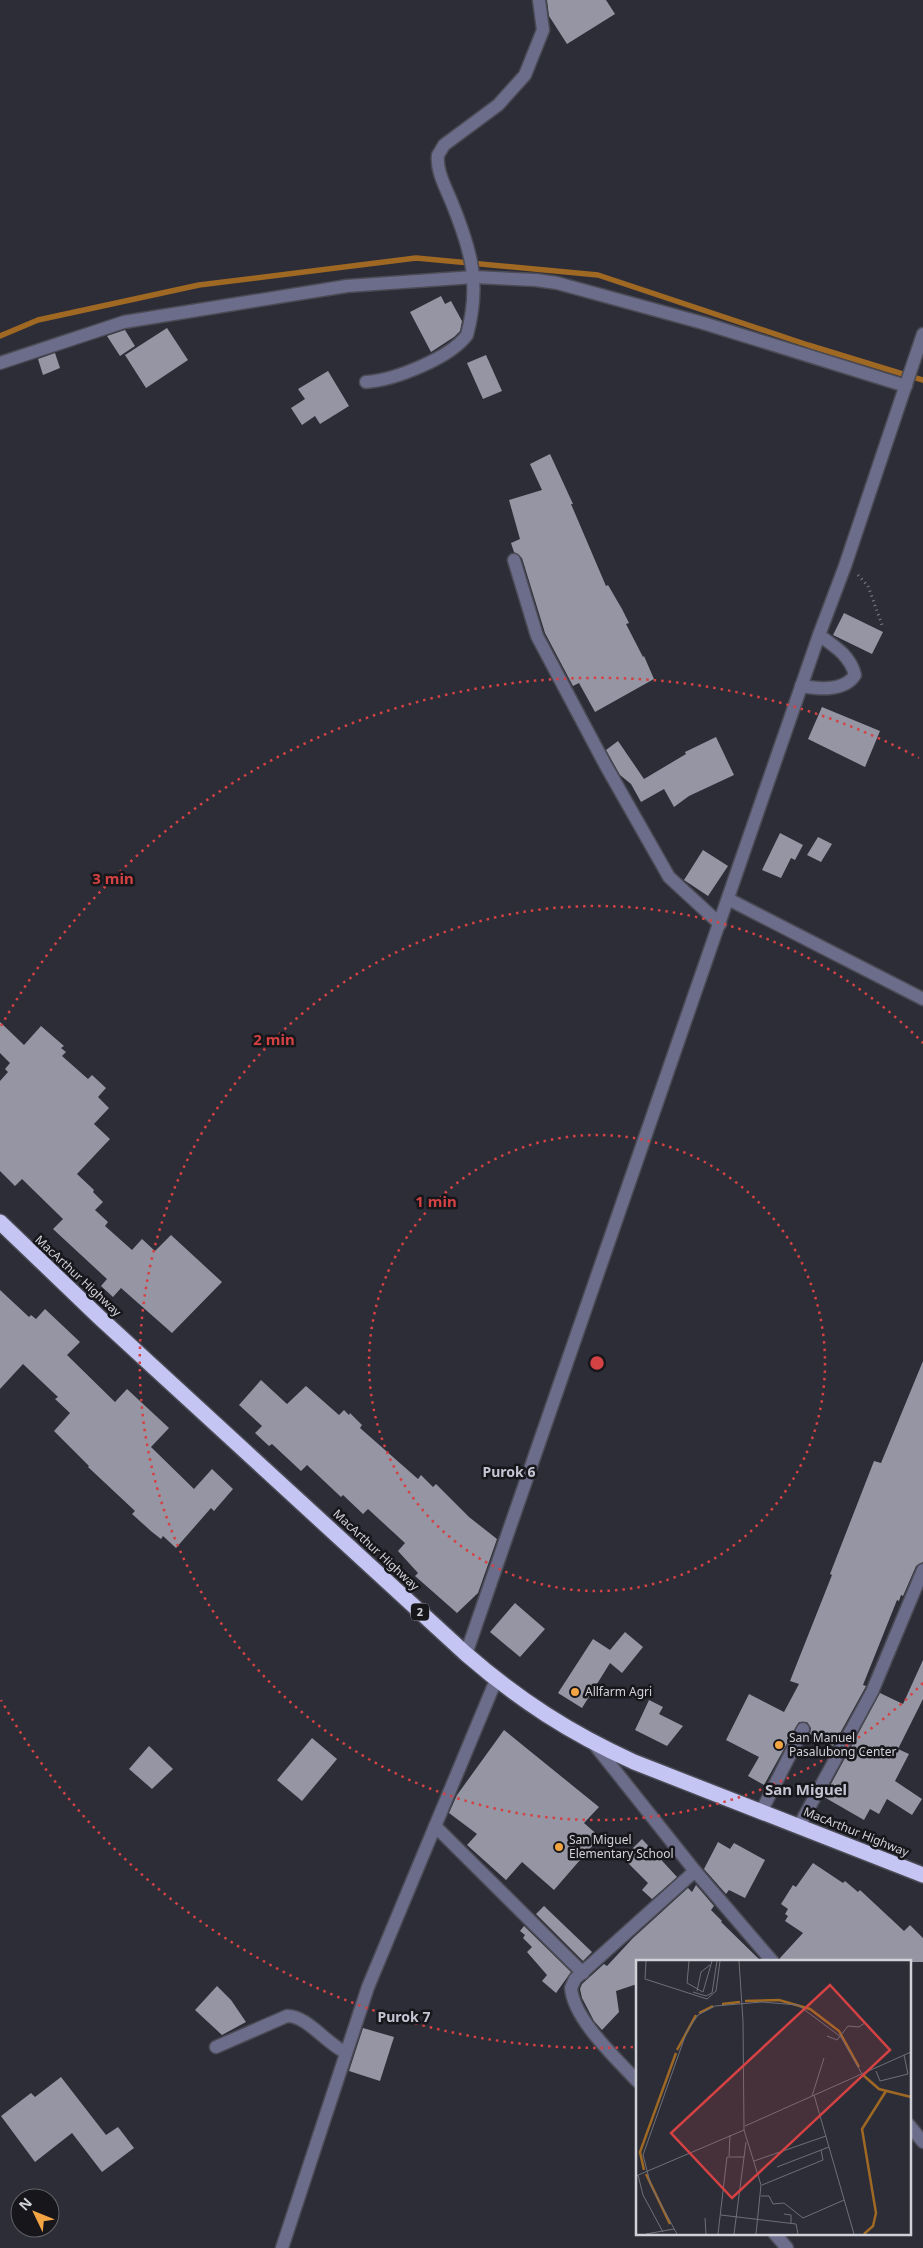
<svg xmlns="http://www.w3.org/2000/svg" width="923" height="2248" font-family="'Noto Sans',sans-serif">
<style>
.lines{fill:none;stroke-linecap:round;stroke-linejoin:round}
.stream{stroke:#9f6823;stroke-width:5.5}
.building{fill:#9595a3}
.minor-casing{stroke:#4b4b55;stroke-width:15}
.highway-casing{stroke:#4b4b55;stroke-width:18}
.path{stroke:#7f7f88;stroke-width:3;stroke-dasharray:1 4;stroke-linecap:butt}
.minor{stroke:#6c6c8b;stroke-width:12}
.highway{stroke:#c4c5f3;stroke-width:15}
.ring{fill:none;stroke:#d54243;stroke-width:2.5;stroke-dasharray:2.5 5}
.poi-dot{fill:#f3a443;stroke:#16161b;stroke-width:2}
.labels{text-anchor:middle;stroke-width:5;stroke-linejoin:round;paint-order:stroke}
.shield{fill:#16161b;stroke:#999aa0;stroke-width:1}
.shield-label{font-size:11px;font-weight:bold;fill:#d1d2d9}
.street-label{font-size:12px;fill:#d1d2d9;stroke:#16161b}
.poi-label{font-size:12px;fill:#d1d2d9;stroke:#16161b;text-anchor:start}
.neighbourhood-label{font-size:14px;font-weight:bold;fill:#c4c4d3;stroke:#16161b}
.quarter-label{font-size:15px;font-weight:bold;fill:#c4c4d3;stroke:#16161b}
.inset-river{fill:none;stroke:#9f6823;stroke-width:2.5}
.inset-road{fill:none;stroke:#6f6f78;stroke-width:1}
.view{fill:#d54243;fill-opacity:0.15;stroke:#d54243;stroke-width:2.5}
.inset-edge{fill:none;stroke:#d1d2d9;stroke-width:2.5}
.centre{fill:#d54243;stroke:#16161b;stroke-width:2.5}
.ring-label{font-size:15px;text-anchor:middle;font-weight:bold;fill:#d54243;stroke:#16161b;stroke-width:5;stroke-linejoin:round;paint-order:stroke}
</style>
<rect width="100%" height="100%" fill="#2d2d38"/>
<g class="lines">
<!-- stream -->
<polyline class="stream" points="0,336 38,320 199,285 416,258 598,275 808,345 923,380"/>
</g>
<!-- building -->
<g class="building">
<polygon points="547,0 606,0 615,14 567,44 549,16"/>
<polygon points="441,296 445,304 451,301 462,321 460,331 454,337 431,352 410,312"/>
<polygon points="167,328 188,360 146,388 125,355"/>
<polygon points="125,330 135,346 120,356 107,336"/>
<polygon points="55,353 60,368 43,375 38,359"/>
<polygon points="486,355 502,391 483,399 467,363"/>
<polygon points="328,371 349,406 320,424 315,416 302,425 291,408 305,399 298,389"/>
<polygon points="550,454 573,504 571,504 606,586 608,585 622,609 629,623 626,624 643,657 644,656 654,679 595,712 579,683 573,686 545,633 522,558 514,552 511,543 520,539 509,500 542,490 530,464"/>
<polygon points="844,613 883,632 872,654 833,635"/>
<polygon points="822,707 880,731 865,767 808,739"/>
<polygon points="716,737 734,775 689,796 674,807 664,789 641,802 631,784 620,775 606,750 618,741 644,779 686,754 685,752"/>
<polygon points="780,833 803,845 795,860 791,858 781,878 762,870"/>
<polygon points="818,837 832,844 821,862 807,855"/>
<polygon points="703,850 728,866 708,896 684,880"/>
<polygon points="0,1022 24,1045 41,1026 64,1046 61,1048 66,1052 62,1056 88,1079 92,1075 106,1088 98,1097 109,1108 94,1124 110,1139 77,1174 94,1190 93,1192 103,1202 95,1210 108,1222 105,1226 132,1250 142,1239 155,1251 171,1235 222,1282 172,1333 121,1288 113,1297 101,1286 107,1279 53,1229 63,1219 22,1179 15,1186 0,1171 0,1081 8,1072 5,1069 10,1063 0,1053"/>
<polygon points="0,1290 29,1317 31,1315 36,1319 45,1309 80,1342 67,1355 115,1402 127,1389 169,1428 151,1447 194,1489 212,1469 233,1489 214,1511 211,1508 176,1548 163,1536 161,1539 152,1532 132,1514 135,1511 88,1467 89,1466 54,1431 70,1413 55,1399 58,1397 23,1364 0,1389"/>
<polygon points="923,1361 923,1562 916,1566 903,1596 901,1595 899,1601 897,1600 863,1685 866,1686 865,1688 833,1746 810,1734 811,1728 807,1722 799,1722 764,1785 748,1776 759,1757 726,1740 749,1694 784,1712 799,1684 790,1681 832,1575 830,1574 874,1461 881,1463"/>
<polygon points="261,1380 287,1404 306,1386 339,1415 344,1410 349,1415 350,1413 362,1425 360,1428 418,1479 421,1475 433,1487 436,1484 469,1517 497,1539 478,1593 457,1613 415,1576 418,1573 398,1551 405,1543 368,1509 363,1514 343,1495 341,1497 307,1465 301,1471 272,1444 269,1446 255,1433 262,1426 239,1405"/>
<polygon points="515,1603 545,1629 520,1657 490,1632"/>
<polygon points="625,1632 643,1647 622,1673 610,1663 582,1708 558,1693 593,1639 610,1650"/>
<polygon points="923,1660 923,1699 898,1749 909,1754 895,1781 922,1799 912,1815 887,1799 879,1814 870,1809 864,1820 824,1797 880,1693 903,1704"/>
<polygon points="649,1700 663,1707 659,1714 683,1726 667,1746 635,1730"/>
<polygon points="504,1730 599,1807 584,1823 600,1837 554,1890 522,1862 506,1880 467,1845 477,1834 449,1813 457,1795"/>
<polygon points="312,1738 337,1759 302,1801 277,1780"/>
<polygon points="149,1746 173,1769 152,1789 129,1769"/>
<polygon points="642,1839 677,1877 652,1899 642,1890 648,1883 623,1858"/>
<polygon points="718,1842 730,1849 734,1843 765,1860 745,1898 729,1890 726,1894 704,1869"/>
<polygon points="813,1863 843,1883 845,1881 858,1892 860,1890 904,1931 910,1925 923,1938 923,1962 781,1962 780,1958 803,1933 785,1921 788,1916 785,1914 788,1909 781,1904 793,1885 796,1887"/>
<polygon points="696,1885 714,1906 711,1910 722,1921 721,1922 762,1962 637,1962 637,1984 616,1991 619,2012 602,2030 594,2021 582,1998 580,1989 582,1984 604,1964 607,1966 633,1938 688,1888 692,1892"/>
<polygon points="544,1906 592,1952 583,1961 536,1914"/>
<polygon points="524,1926 571,1972 556,1993 542,1981 547,1975 527,1952 532,1947 523,1938 525,1935 520,1931"/>
<polygon points="217,1986 231,2000 246,2022 222,2035 195,2010"/>
<polygon points="363,2028 394,2037 380,2081 349,2071"/>
<polygon points="61,2077 106,2135 118,2127 134,2148 102,2172 72,2133 35,2162 1,2116 31,2093 35,2097"/>
</g>
<g class="lines">
<!-- minor casing -->
<g class="minor-casing">
<g id="minor">
<polyline points="0,363 124,322 347,286 474,277 536,280 557,283 703,323 906,386"/>
<path d="M366 382C395 380 450 358 467 335 481 283 471 250 452 203 446 188 436 171 438 155L444 145 498 105 525 75 543 30 539 0"/>
<polyline points="514,560 537,636 606,766 669,877 720,924"/>
<path d="M801 686C818 689 844 692 855 675 850 655 834 646 819 635"/>
<polyline points="728,899 923,999"/>
<polyline points="466,1654 819,635 845,566 923,334"/>
<polyline points="594,1744 695,1871 773,1962"/>
<polyline points="761,1812 803,1729"/>
<polyline points="435,1826 583,1973"/>
<polyline points="799,1826 872,1692 923,1570"/>
<path d="M216 2047 287 2016C306 2015 327 2044 345 2052"/>
<path d="M637 2081C616 2058 574 2020 571 1988L575 1979 695 1871"/>
<polyline points="909,2125 923,2142"/>
<polyline points="775,2234 787,2248"/>
<polyline points="282,2248 368,1987 496,1680"/>
</g>
</g>
<!-- highway casing -->
<g class="highway-casing">
<path id="highway" d="M0 1222 99 1317 466 1654C519 1700 570 1733 634 1762L923 1875"/>
</g>
<!-- path -->
<polyline class="path" points="858,575 868,586 882,625"/>
<!-- minor -->
<use href="#minor" class="minor"/>
<!-- highway -->
<use href="#highway" class="highway"/>
</g>
<!-- distance rings -->
<g class="ring">
<circle cx="597" cy="1363" r="228"/>
<path d="M923 1683A457 457 0 1 1 923 1043"/>
<path d="M633 2047A685 685 0 0 1 1 1700M1 1026A685 685 0 0 1 919 758"/>
</g>
<!-- markers -->
<g class="poi-dot">
<circle cx="575" cy="1692" r="5"/>
<circle cx="779" cy="1745" r="5"/>
<circle cx="559" cy="1847" r="5"/>
</g>
<g class="labels">
<!-- shield labels -->
<rect class="shield" x="411" y="1603.5" width="18" height="17" rx="4"/>
<g class="shield-label">
<text x="420" y="1616">2</text>
</g>
<!-- street labels -->
<g class="street-label">
<text transform="translate(78 1276) rotate(43)" y="4">MacArthur Highway</text>
<text transform="translate(376 1550) rotate(43)" y="4">MacArthur Highway</text>
<text transform="translate(856 1832) rotate(22)" y="4">MacArthur Highway</text>
</g>
<!-- poi labels -->
<g class="poi-label">
<text x="585" y="1696">Allfarm Agri</text>
<text x="789" y="1742">San Manuel<tspan x="789" dy="14">Pasalubong Center</tspan></text>
<text x="569" y="1844">San Miguel<tspan x="569" dy="14">Elementary School</tspan></text>
</g>
<!-- neighbourhood labels -->
<g class="neighbourhood-label">
<text x="509" y="1477">Purok 6</text>
<text x="404" y="2022">Purok 7</text>
</g>
<!-- quarter labels -->
<g class="quarter-label">
<text x="806" y="1795">San Miguel</text>
</g>
</g>
<!-- overview -->
<g transform="translate(636 1960)">
<rect width="275" height="275" fill="#2d2d38"/>
<path class="inset-river" d="M109 41 143 40 174 49 203 71 223 107M86 44 104 42M63 53 77 46M41 90 60 55M227 115 243 129 275 137M8 210 4 192 40 93M10 214 34 264M228 274 237 266 240 253 226 169 250 131"/>
<path class="inset-road" d="M10 1 9 19 71 39 80 31 84 1M53 1 51 23 67 32 76 1M103 1 107 61 108 170 125 225 120 274M61 31 65 12 74 5M57 32 70 36 76 33 81 1M191 76 201 80 212 66 223 67 230 62M240 111 244 121 272 114 268 95M178 135 218 274M176 136 188 98M109 166 275 92M93 196 94 175M118 201 190 176M141 207 193 187M2 215 7 235 27 272M0 216 108 170M126 225 187 200 185 190M125 236H133L137 244 148 243 167 258 208 240M148 254 155 255V263M85 255 160 264 162 274M69 258 70 274M10 274 38 269M41 274 15 226 7 195 51 71 62 55 79 46 126 42 162 45 205 77 226 114M82 274 91 197H108M98 274 110 182"/>
<path class="view" d="M194 25 254 90 96 238 35 173Z"/>
<rect width="275" height="275" class="inset-edge"/>
</g>
<circle cx="597" cy="1363" r="8" class="centre"/>
<g class="ring-label">
<text x="113" y="884">3 min</text>
<text x="274" y="1045">2 min</text>
<text x="436" y="1207">1 min</text>
</g>
<!-- north arrow -->
<g transform="translate(35 2213) rotate(313)"><circle r="24" fill="#16161b" stroke="#616167"/>
<path d="M0-4L9 19L0 12L-9 19Z" fill="#f3a443"/>
<text y="-8" font-size="14" font-weight="bold" text-anchor="middle" fill="#d1d2d9">N</text>
</g>
</svg>
